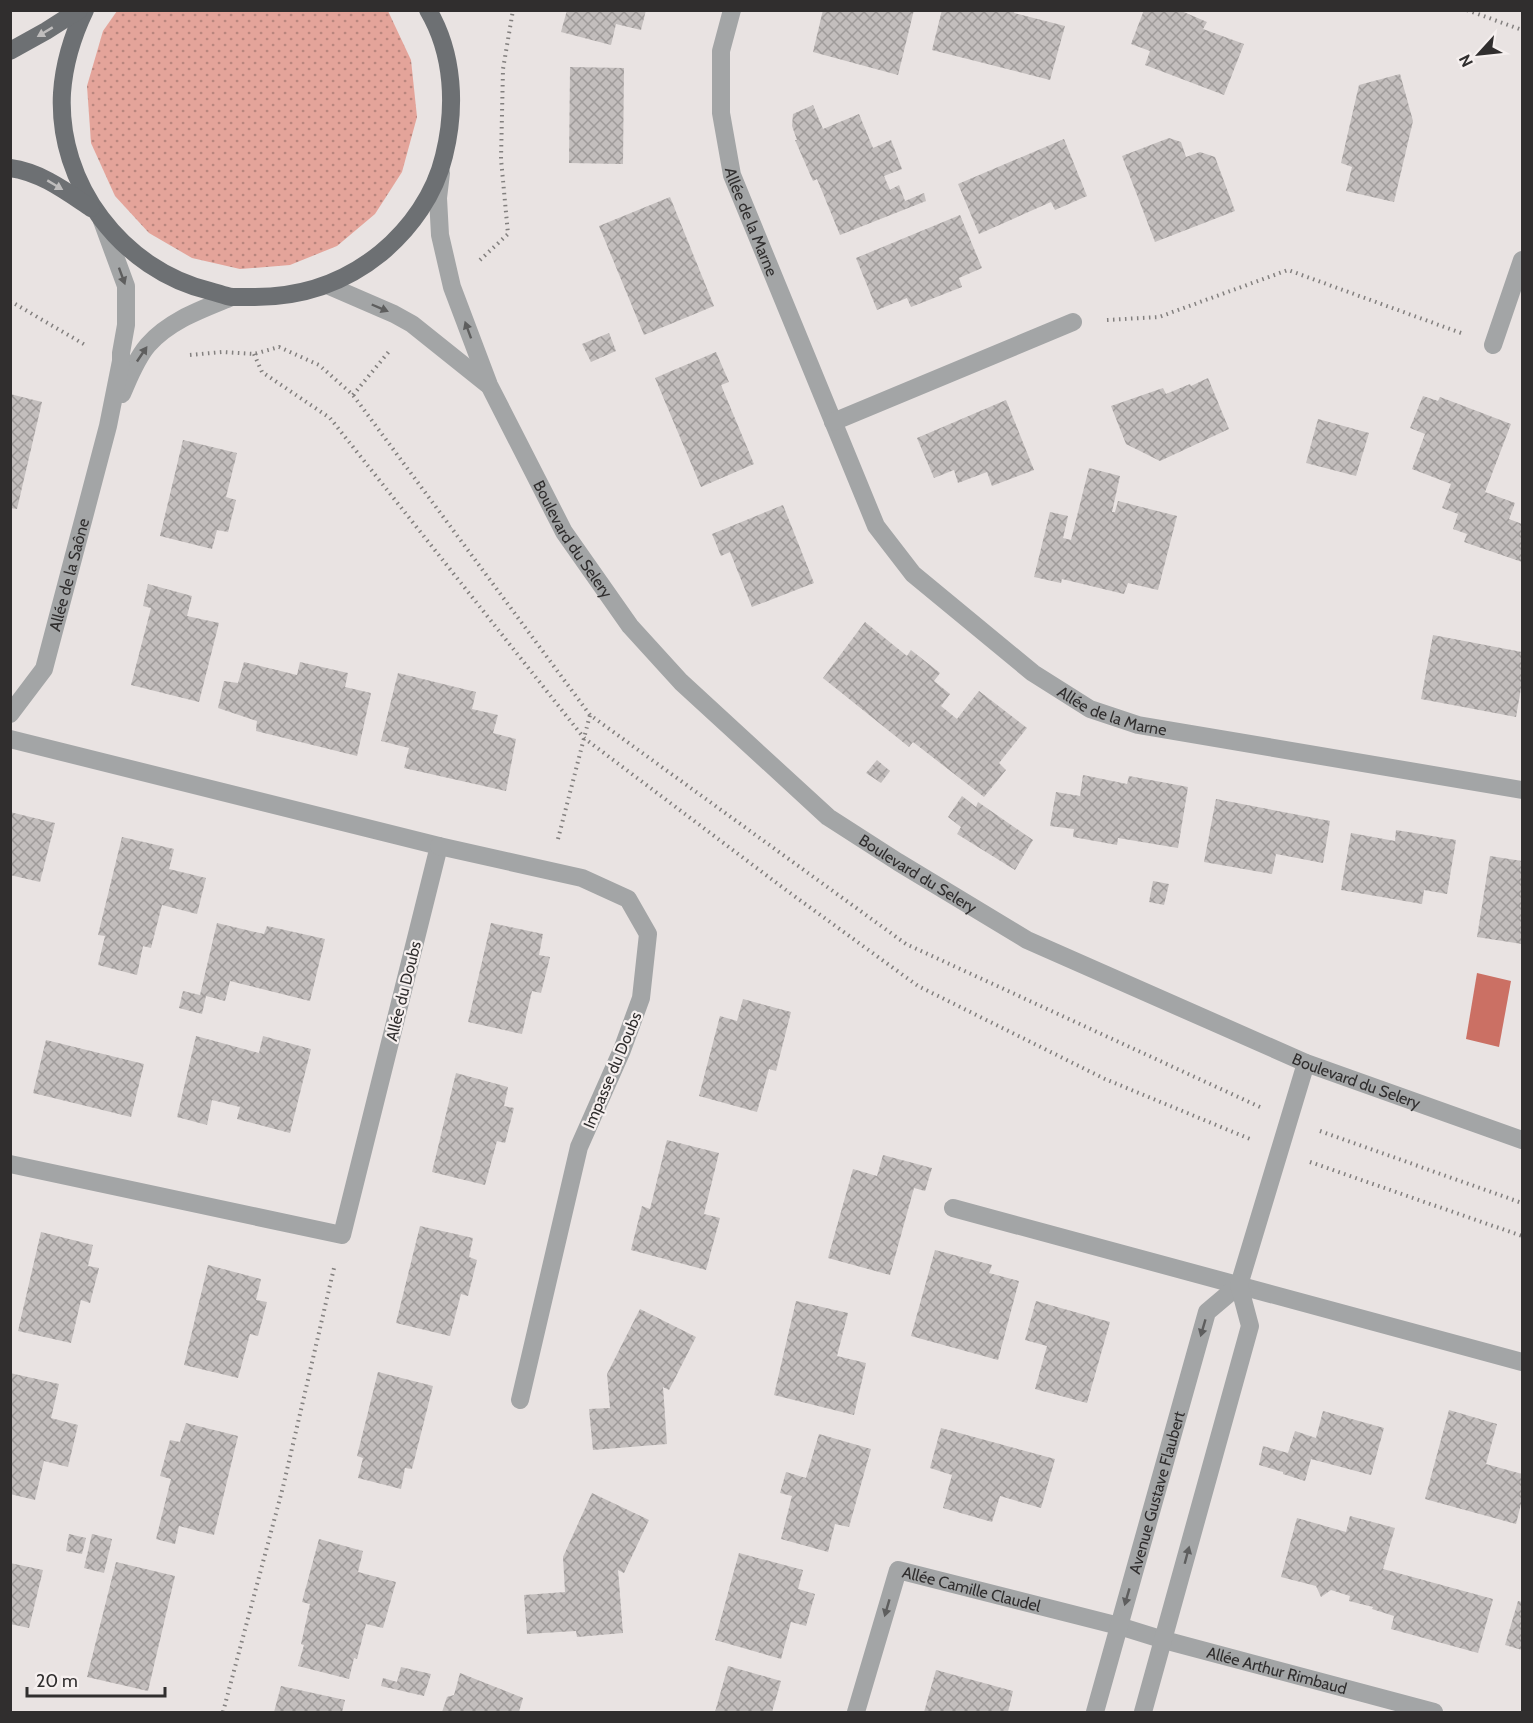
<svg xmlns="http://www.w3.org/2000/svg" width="1533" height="1723" font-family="Cabin,sans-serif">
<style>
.grass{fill:url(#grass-dots)}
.water{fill:#cb7064}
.building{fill:url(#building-cross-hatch)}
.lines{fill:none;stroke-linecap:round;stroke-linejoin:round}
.path{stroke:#83807f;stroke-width:4;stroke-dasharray:1.5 4.5;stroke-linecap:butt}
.minor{stroke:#a3a5a6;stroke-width:18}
.major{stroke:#6d7073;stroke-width:18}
.oneway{fill:#bfbdbd}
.oneway2{fill:#5e5e5e}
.labels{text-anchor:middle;stroke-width:4.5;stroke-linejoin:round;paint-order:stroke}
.street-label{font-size:16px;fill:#302e2e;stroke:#f6f0ef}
</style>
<defs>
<pattern id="grass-dots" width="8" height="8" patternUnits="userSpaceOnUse" patternTransform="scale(1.5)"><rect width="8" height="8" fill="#e4a49a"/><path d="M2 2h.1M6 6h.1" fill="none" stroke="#b9867e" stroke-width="1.8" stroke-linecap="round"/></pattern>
<pattern id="building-cross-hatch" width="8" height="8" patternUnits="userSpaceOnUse" patternTransform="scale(1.5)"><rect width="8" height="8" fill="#c3bebd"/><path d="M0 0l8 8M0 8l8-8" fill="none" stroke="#9f9b9a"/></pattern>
</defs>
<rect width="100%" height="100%" fill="#e9e3e2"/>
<!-- grass -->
<polygon class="grass" points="117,11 388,11 411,60 417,117 402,172 375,214 337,246 290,265 240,269 192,258 149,233 115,196 91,143 87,86 103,31"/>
<!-- water -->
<polygon class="water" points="1477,973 1511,981 1499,1047 1466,1039"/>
<!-- building -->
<g class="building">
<polygon points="567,10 579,11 646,10 641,30 616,24 611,45 561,32"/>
<polygon points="823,10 914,10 898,75 813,52"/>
<polygon points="942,10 1015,10 1014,13 1065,26 1050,80 932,50"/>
<polygon points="1144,10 1179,10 1207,22 1203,29 1244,44 1224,95 1145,65 1150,51 1131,44"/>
<polygon points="570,67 624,68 623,164 569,163"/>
<polygon points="1400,74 1413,121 1394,202 1346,191 1352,167 1341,163 1359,85"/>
<polygon points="813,105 823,129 859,114 873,148 891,140 902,169 884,176 890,190 899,185 905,201 924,193 926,201 840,235 817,179 813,181 795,140 797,140 792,126 793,114"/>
<polygon points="1169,138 1181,142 1186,157 1200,152 1215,157 1235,211 1155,242 1122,156"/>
<polygon points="1064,139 1087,196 1055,210 1051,202 979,234 958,184"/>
<polygon points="670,197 714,306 644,335 599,226"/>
<polygon points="960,215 982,268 959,278 962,287 911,307 907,298 877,310 856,258"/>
<polygon points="609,333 616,351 591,362 582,344"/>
<polygon points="716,352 729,382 721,385 754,464 701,487 655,378"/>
<polygon points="1208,378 1229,429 1160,461 1126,444 1111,406 1163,388 1166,394 1190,384 1191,386"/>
<polygon points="10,394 42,402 17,509 10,508"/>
<polygon points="1423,396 1438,401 1440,397 1511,424 1485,492 1515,503 1509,519 1522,524 1522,562 1464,542 1467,534 1453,529 1458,514 1442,508 1451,484 1412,469 1425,434 1410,428"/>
<polygon points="1006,400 1034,470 992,486 987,472 958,483 954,470 934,478 917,438"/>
<polygon points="1318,419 1369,433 1356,476 1306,463"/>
<polygon points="183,440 237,453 226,497 236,500 228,532 217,530 212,549 160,536"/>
<polygon points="1089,468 1120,476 1112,512 1115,512 1118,501 1177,516 1158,590 1128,583 1124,594 1062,579 1061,583 1034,577 1050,512 1068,516 1063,538 1071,540"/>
<polygon points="783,505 814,583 752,607 730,552 721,556 712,534"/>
<polygon points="148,584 192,596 187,616 219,623 199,702 131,685 151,608 143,606"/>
<polygon points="865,622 907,656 911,650 940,673 934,681 950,694 941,706 957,719 979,691 1027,728 999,763 1006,770 984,797 913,742 909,747 823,678"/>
<polygon points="1433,635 1522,652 1522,682 1516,717 1421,699"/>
<polygon points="244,662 297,675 300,662 348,673 345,687 371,693 357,756 256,731 257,721 218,708 224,681 238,683"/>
<polygon points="398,673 476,692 472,709 498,715 493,733 516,739 506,791 404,768 409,748 381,741"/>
<polygon points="877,760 890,771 881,783 866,773"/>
<polygon points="1083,775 1127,784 1129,776 1188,787 1178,848 1118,838 1117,845 1073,837 1074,829 1050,826 1056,792 1080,796"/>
<polygon points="962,796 976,807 978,802 1033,840 1015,870 957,834 961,827 948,817"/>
<polygon points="1216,799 1330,821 1323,863 1276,854 1272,874 1204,862"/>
<polygon points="10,812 55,823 40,882 10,875"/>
<polygon points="1396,830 1456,840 1447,894 1424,890 1422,904 1341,890 1351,833 1395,841"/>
<polygon points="122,837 174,849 169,869 206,878 197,914 162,905 151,948 143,946 137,975 98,965 105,936 98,935"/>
<polygon points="1490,856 1522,861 1522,944 1477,937"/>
<polygon points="1153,881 1169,884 1164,905 1149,902"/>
<polygon points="217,923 264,934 267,926 325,939 310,1001 230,981 225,1001 206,996 202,1014 179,1008 183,991 200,995"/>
<polygon points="491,923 543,934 539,955 550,957 541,993 532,991 522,1034 468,1022"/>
<polygon points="743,999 791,1012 776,1071 769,1069 757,1112 699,1096 720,1016 737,1021"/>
<polygon points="196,1036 259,1053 263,1036 311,1049 290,1133 237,1119 240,1107 212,1100 207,1125 177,1117"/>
<polygon points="46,1040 144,1064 131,1117 33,1093"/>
<polygon points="456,1073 508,1087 504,1106 514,1108 505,1143 497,1141 485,1185 432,1172"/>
<polygon points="667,1140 719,1153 704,1214 720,1218 706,1270 631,1250 642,1206 650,1209"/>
<polygon points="883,1155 932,1168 925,1191 914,1188 890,1275 828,1258 853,1169 877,1176"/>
<polygon points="420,1226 473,1238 469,1257 477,1260 468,1296 461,1294 450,1336 396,1323"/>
<polygon points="41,1232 93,1245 88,1266 99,1268 90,1303 81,1300 71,1343 18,1331"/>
<polygon points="935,1250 992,1265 989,1273 1019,1281 998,1360 911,1336"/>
<polygon points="208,1265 261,1279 256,1300 267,1302 258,1336 250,1334 238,1378 184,1365"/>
<polygon points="796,1301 848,1313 837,1356 866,1363 854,1415 774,1395"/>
<polygon points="1036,1301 1110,1322 1087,1403 1035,1389 1047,1346 1025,1340"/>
<polygon points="640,1309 696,1337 669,1390 663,1387 667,1444 593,1450 589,1409 610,1408 607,1374"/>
<polygon points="378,1372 433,1386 412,1469 405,1468 401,1489 358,1478 363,1458 357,1456"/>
<polygon points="10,1373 59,1384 51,1418 78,1425 68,1467 44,1461 35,1500 10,1494"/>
<polygon points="1449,1410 1497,1424 1486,1464 1522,1474 1522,1500 1516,1524 1425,1499"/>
<polygon points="1323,1411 1384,1428 1371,1475 1311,1459 1305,1481 1283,1474 1283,1472 1259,1465 1263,1446 1288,1453 1295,1431 1316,1438"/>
<polygon points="186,1423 238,1436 214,1535 179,1526 175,1544 156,1539 171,1479 160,1476 170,1440 180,1442"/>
<polygon points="941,1428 1055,1459 1041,1508 1000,1496 992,1522 943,1508 952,1475 930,1468"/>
<polygon points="819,1434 871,1449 849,1527 835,1524 828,1552 781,1539 792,1496 780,1493 786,1472 806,1478"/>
<polygon points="592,1493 649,1520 624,1573 618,1570 623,1633 577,1637 576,1631 527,1634 524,1595 565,1592 563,1557"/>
<polygon points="1350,1516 1395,1528 1383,1569 1493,1599 1478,1653 1391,1629 1394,1616 1372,1609 1373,1607 1349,1601 1350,1596 1331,1590 1321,1597 1316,1586 1281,1577 1297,1518 1346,1532"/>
<polygon points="69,1534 86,1538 82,1554 66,1551"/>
<polygon points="92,1534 112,1539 104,1573 84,1568"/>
<polygon points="319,1539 363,1551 358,1572 396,1582 383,1628 366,1624 357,1659 354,1658 349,1679 298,1666 304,1645 301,1644 310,1604 302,1602"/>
<polygon points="739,1553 803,1570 798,1589 815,1594 806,1626 791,1622 781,1659 715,1640"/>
<polygon points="116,1562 175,1576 148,1691 87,1677"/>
<polygon points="10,1563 43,1570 29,1628 10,1624"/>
<polygon points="1518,1601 1522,1602 1522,1650 1505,1645"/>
<polygon points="728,1666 781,1681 772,1712 715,1712"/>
<polygon points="401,1667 431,1674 424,1696 381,1686 383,1678 397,1682"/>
<polygon points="936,1670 1013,1691 1008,1712 924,1712"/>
<polygon points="460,1673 523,1698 519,1712 442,1712 447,1697 454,1695"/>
<polygon points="281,1686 345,1700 342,1712 274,1712"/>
</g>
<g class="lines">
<!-- path -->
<g class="path">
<polyline points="1467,10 1522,30"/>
<polyline points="480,260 508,234 501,159 503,69 513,10"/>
<polyline points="10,301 87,346"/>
<polyline points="1107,320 1159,317 1288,270 1461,333"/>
<polyline points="254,354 262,372 330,418 584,738 786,890 918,986 1105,1079 1250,1139"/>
<polyline points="190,355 222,352 254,354 279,347 319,365 353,395 590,715 906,944 1260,1107"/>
<polyline points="353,395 391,349"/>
<polyline points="558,839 590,715"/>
<polyline points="1320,1131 1522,1203"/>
<polyline points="1310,1162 1522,1236"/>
<polyline points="223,1712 283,1487 334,1268"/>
</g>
<!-- minor -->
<g class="minor">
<path id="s1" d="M732 10 721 51V113L732 175 876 526 913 574 1033 673 1090 709 1138 725 1522 790"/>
<path id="s2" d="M441 173 438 198 440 235 452 287 489 385 564 532 630 626 681 682 828 817 898 862 1027 940 1306 1063 1522 1140"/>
<polyline points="327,285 394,314 412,324 487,384"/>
<polyline points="1493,345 1522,260"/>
<path d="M122 394C129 378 136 359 148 345 170 320 203 309 232 297"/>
<polyline points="833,422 1073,322"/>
<path id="s3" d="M10 714 44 669 108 426 121 361V353L126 325V286L102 221"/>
<polyline points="10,739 439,846 342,1235 10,1164"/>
<polyline points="439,846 582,878 628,899 648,934 641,998 622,1050 579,1147 520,1400"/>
<polyline points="953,1208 1522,1362"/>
<path id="s4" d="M856 1712 898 1570 1119 1626 1164 1640 1434 1712"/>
<path id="s5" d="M1095 1712 1207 1312 1239 1285"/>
<polyline points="1143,1712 1250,1326 1239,1285 1306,1063"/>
</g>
<!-- major -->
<g class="major">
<path d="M85 10C72 37 64 64 62 93 57 184 122 270 210 291 218 293 225 296 232 297 240 297 248 297 255 297 302 297 344 283 381 253 411 228 435 194 444 156 456 108 454 54 428 10"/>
<polyline points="10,51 46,31 79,10"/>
<path d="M10 168C41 172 67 192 91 208"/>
</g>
</g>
<!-- one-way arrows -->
<defs><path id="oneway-solid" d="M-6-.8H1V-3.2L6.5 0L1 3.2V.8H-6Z" transform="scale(1.5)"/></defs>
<g class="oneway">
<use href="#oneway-solid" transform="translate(45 32) rotate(149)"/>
<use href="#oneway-solid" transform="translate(55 185) rotate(31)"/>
</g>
<g class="oneway2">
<use href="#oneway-solid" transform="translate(122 276) rotate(70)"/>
<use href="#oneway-solid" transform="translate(380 308) rotate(23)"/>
<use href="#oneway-solid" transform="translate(468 330) rotate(-110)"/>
<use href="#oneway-solid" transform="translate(142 354) rotate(-56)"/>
<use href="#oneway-solid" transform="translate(1203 1328) rotate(106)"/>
<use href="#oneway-solid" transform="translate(1187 1555) rotate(-75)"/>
<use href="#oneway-solid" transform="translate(1127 1597) rotate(106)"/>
<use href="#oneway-solid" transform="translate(887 1608) rotate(106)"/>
</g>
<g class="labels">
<!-- street labels -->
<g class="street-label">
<text dy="6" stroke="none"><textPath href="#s1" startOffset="218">Allée de la Marne</textPath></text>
<text dy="6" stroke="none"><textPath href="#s2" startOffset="396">Boulevard du Selery</textPath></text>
<text dy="6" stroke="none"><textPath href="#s3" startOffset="154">Allée de la Saône</textPath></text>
<text dy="6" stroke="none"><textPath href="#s1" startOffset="852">Allée de la Marne</textPath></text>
<text dy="6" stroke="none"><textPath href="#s2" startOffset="882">Boulevard du Selery</textPath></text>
<text transform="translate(403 991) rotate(-76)" y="6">Allée du Doubs</text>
<text transform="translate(612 1070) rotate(-67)" y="6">Impasse du Doubs</text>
<text dy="6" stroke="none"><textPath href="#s2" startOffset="1368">Boulevard du Selery</textPath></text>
<text dy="6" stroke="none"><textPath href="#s5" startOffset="228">Avenue Gustave Flaubert</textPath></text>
<text dy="6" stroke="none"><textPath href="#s4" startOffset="224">Allée Camille Claudel</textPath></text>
<text dy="6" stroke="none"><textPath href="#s4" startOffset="540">Allée Arthur Rimbaud</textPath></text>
</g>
</g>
<!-- border -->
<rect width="1533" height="1723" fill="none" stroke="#302e2e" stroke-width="24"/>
<!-- north arrow -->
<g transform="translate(1479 54) rotate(243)" stroke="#f6f0ef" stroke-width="4.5" paint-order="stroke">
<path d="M0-4.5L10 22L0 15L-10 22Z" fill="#302e2e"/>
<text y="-9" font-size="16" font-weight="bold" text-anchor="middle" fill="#302e2e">N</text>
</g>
<!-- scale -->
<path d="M27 1687v9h138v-9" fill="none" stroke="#302e2e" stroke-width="3"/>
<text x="36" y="1687" font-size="18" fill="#302e2e" stroke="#f6f0ef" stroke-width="4.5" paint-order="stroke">20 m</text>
</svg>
